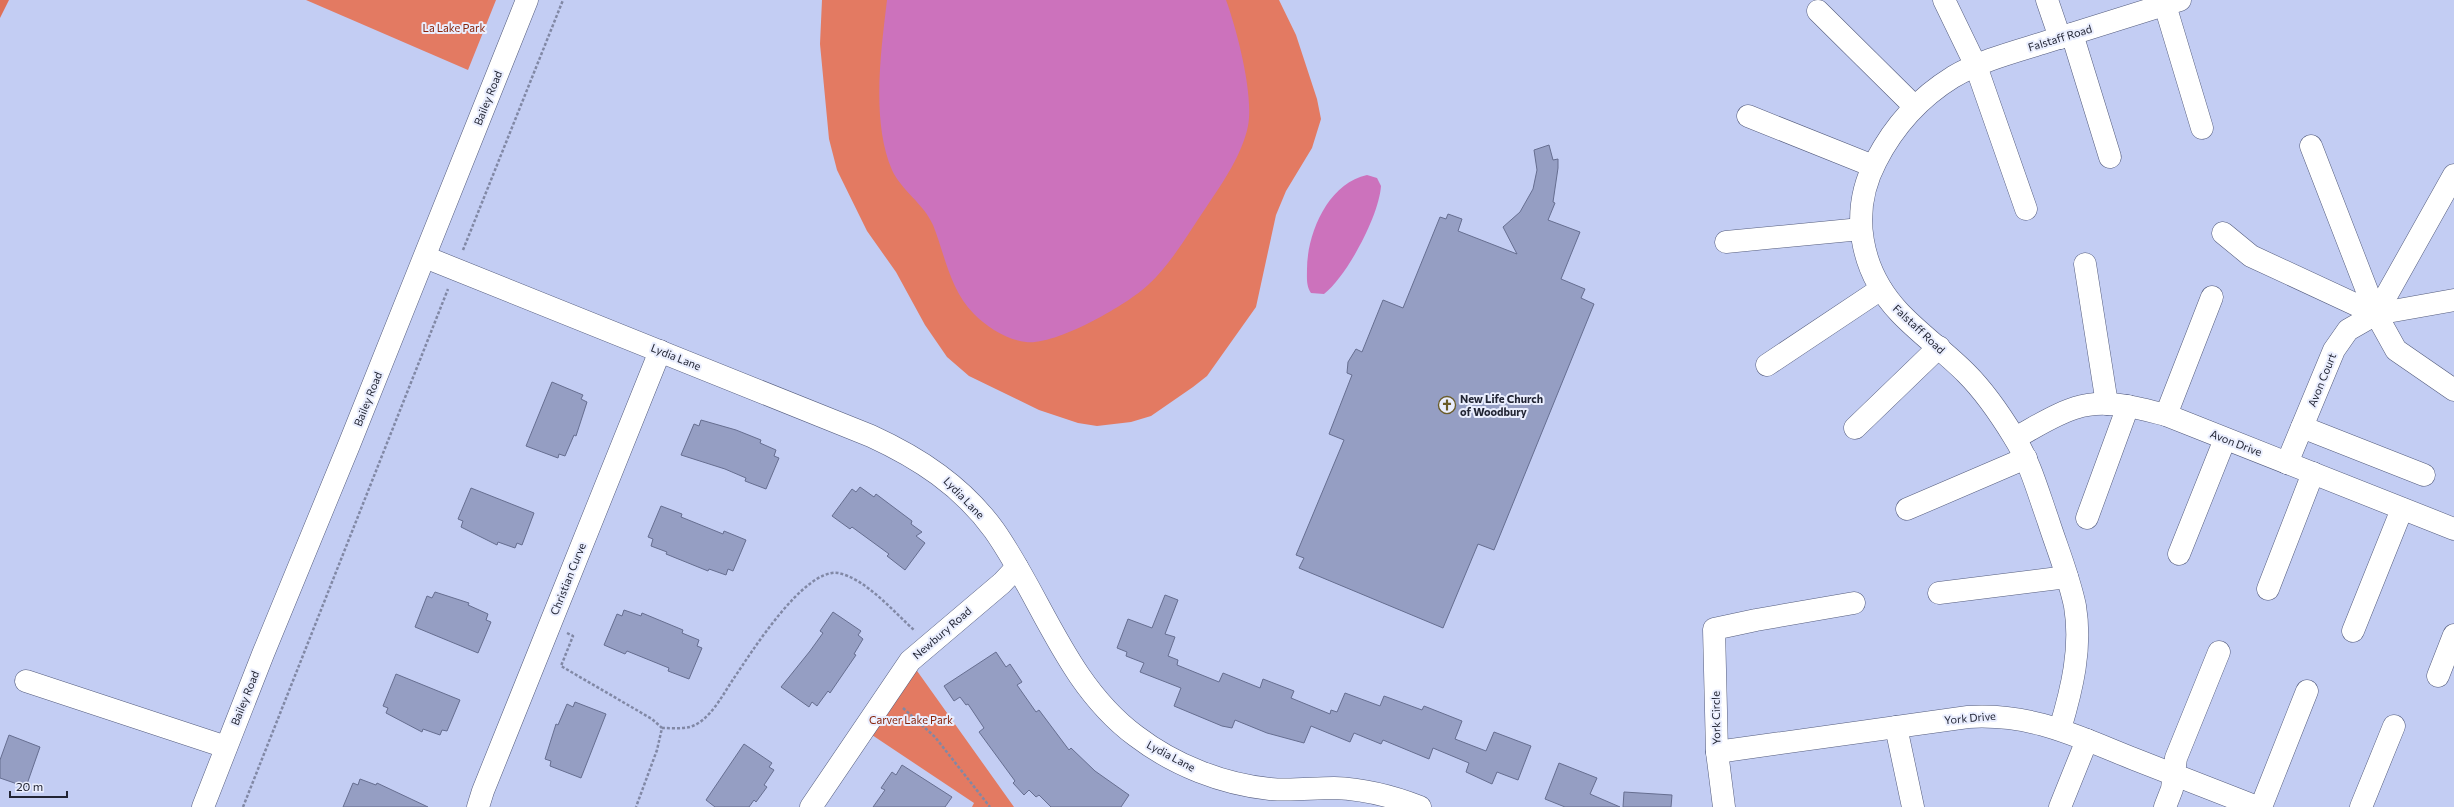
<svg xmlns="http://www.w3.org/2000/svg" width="2454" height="807" font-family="Commissioner,sans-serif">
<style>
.green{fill:#e37a62}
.forest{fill:#df7057}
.water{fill:#cc72bc}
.building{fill:#959ec3;stroke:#666e90}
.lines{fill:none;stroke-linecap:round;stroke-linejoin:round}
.minor-casing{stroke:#545c7d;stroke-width:23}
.major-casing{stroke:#545c7d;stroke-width:23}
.path{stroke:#8188a5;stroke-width:2.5;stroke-dasharray:3 2;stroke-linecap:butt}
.minor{stroke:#fff;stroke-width:22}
.major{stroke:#fff;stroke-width:22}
.labels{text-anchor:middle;stroke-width:4;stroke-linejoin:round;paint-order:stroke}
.park-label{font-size:11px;fill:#88240b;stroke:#eaeefe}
.street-label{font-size:11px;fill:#222534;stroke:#eaeefe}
.poi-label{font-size:11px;font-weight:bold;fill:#222534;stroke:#eaeefe;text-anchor:start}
</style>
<rect width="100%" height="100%" fill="#c3cdf3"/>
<!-- green -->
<g class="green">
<polygon points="306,0 496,0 468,70"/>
<polygon points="822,0 1279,0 1296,35 1317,99 1321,119 1312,148 1286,191 1276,215 1256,307 1207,376 1193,387 1151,416 1131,422 1097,426 1078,423 1039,410 969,376 947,357 925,325 896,272 867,231 837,170 829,139 820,44"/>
<polygon points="910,661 1014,807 972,807 974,803 863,729"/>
</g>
<!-- forest -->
<polygon class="forest" points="0,0 9,0 0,18"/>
<!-- water -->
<g class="water">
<path d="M887 0H1226C1237 30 1254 95 1248 126 1242 155 1223 182 1207 206 1189 232 1172 263 1148 285 1127 305 1055 346 1026 342 1007 340 987 327 974 314 950 290 945 255 933 225 924 204 901 190 892 170 871 121 881 51 887 0Z"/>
<path d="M1367 175 1377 178 1381 186C1379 216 1347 276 1324 294L1311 293C1306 286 1307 277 1307 269 1307 234 1328 183 1367 175Z"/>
</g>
<!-- building -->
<g class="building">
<polygon points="1549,145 1553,160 1558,159 1558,168 1553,202 1555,203 1548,220 1580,232 1561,279 1585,289 1581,298 1594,304 1494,550 1478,544 1443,628 1299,568 1304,558 1296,555 1344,440 1329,434 1352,375 1347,373 1348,362 1356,349 1362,352 1383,300 1403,308 1440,217 1446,219 1448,214 1462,219 1458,231 1517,254 1503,227 1520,212 1533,189 1537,170 1534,150"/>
<polygon points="552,382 583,395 581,399 587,402 576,436 574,435 565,456 559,454 558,458 526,446"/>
<polygon points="701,420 736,430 761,440 760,443 776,450 774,456 779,458 766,489 745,481 746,478 725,469 681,455 694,424 699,426"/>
<polygon points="860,487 874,497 876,494 912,521 911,524 922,532 916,536 925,543 905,570 887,556 889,554 852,527 850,529 832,516 852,489 856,492"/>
<polygon points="471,488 534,513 522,545 517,543 515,548 498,542 497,545 461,527 463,521 458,519"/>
<polygon points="661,506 682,514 681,517 723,534 724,531 746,540 733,571 728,569 726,575 709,569 708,571 666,554 667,552 651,546 653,539 648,537"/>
<polygon points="435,592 469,603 468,605 488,614 486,620 491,622 478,653 415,627 427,596 432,598"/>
<polygon points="1165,595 1178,600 1165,634 1175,637 1168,656 1178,660 1177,665 1219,682 1223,673 1260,688 1263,679 1294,691 1291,698 1330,714 1331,710 1337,712 1345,693 1380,706 1384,696 1422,710 1424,706 1462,721 1455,739 1486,751 1494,732 1531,746 1518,780 1497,772 1492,784 1466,772 1469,763 1433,748 1429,759 1383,740 1381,744 1354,733 1350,742 1311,726 1304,743 1267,733 1235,720 1232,728 1222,726 1174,706 1181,688 1140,672 1144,663 1126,656 1127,652 1117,648 1128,619 1152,628"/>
<polygon points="624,610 641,616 642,613 683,630 682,633 699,640 697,646 702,648 689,679 668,671 669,668 627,651 625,654 604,645 617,614 622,616"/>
<polygon points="833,612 861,631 858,635 863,639 854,654 856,655 830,693 828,691 817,706 812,702 809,707 781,687 810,651 823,633 820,631"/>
<polygon points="996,652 1006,667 1010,664 1022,682 1017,685 1036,712 1039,710 1069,750 1071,748 1095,771 1129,795 1121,807 1051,807 1039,795 1036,797 1029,790 1024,795 1013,783 1015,781 979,732 984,728 968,704 966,705 960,697 954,701 944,686"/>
<polygon points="396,674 460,700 447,731 442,730 440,735 423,729 422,732 386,713 388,708 383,706"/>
<polygon points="575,702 606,714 581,778 550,766 551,761 545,759 556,724 558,725 567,704 573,707"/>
<polygon points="9,735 40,747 26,787 0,778 0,760"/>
<polygon points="744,744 772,763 769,767 774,770 764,785 767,787 756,802 754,800 749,807 715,807 706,800"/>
<polygon points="1559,763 1597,778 1590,794 1620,807 1565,807 1545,799"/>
<polygon points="902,765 952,797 945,807 873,807 885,790 881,788 892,772 896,775"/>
<polygon points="360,779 376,785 377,783 428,807 343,807 353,783 358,785"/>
<polygon points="1624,792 1672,795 1671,807 1623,807"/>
</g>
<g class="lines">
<!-- minor casing -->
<g class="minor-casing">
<g id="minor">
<polyline points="1944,0 1976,66 2026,209"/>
<polyline points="2047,0 2060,38"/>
<polyline points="2165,5 2202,128"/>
<polyline points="1818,11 1914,106"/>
<polyline points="2072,34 2110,157"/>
<polyline points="1748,116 1873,166"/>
<polyline points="2311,146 2376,314 2454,300"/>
<polyline points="2223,233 2251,256 2376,314 2396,350 2454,390"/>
<polyline points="1726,242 1861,229"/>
<path d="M425 257 871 436C919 458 962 486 994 530 1042 598 1066 684 1136 736 1174 765 1222 784 1270 789 1291 791 1313 788 1334 788 1364 789 1392 796 1420 807"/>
<polyline points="2085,264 2107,404"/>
<polyline points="1767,365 1881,289"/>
<polyline points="2166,415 2212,297"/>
<polyline points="2302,427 2424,475"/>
<polyline points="1855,428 1939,347"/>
<path d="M2015 438C2034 428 2055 414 2075 408 2105 398 2138 408 2166 415L2454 529"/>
<polyline points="2287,463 2334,350 2348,330 2376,314 2454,175"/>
<polyline points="1907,509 2026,458"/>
<polyline points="2087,518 2128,406"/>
<polyline points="2179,554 2225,439"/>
<polyline points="2268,589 2313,473"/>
<polyline points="1939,593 2067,577"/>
<polyline points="2353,631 2402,509"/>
<polyline points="2438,676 2454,635"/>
<polyline points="26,681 226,747"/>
<polyline points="1896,727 1913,807"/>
<path d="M2060 729C2072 689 2082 648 2075 606 2069 577 2057 548 2048 520 2038 492 2030 462 2014 437 2000 414 1985 392 1966 373 1945 352 1920 334 1900 313 1860 271 1849 212 1876 161 1894 126 1919 98 1953 77 1982 60 2014 52 2046 42 2091 28 2135 14 2180 0"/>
<path d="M1717 752 1968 717C2032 713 2076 736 2134 759 2175 775 2216 791 2257 807"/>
<polyline points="478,807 483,791 660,351"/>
<polyline points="811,807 910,661 1002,583 1017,567"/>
<polyline points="1724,807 1717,752 1714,629 1756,620 1854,603"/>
<polyline points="2060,807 2087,740"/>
<polyline points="2165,807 2172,789 2176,758 2219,652"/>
<polyline points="2261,807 2307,691"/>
<polyline points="2361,807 2394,726"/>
</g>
</g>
<!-- major casing -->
<g class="major-casing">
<polyline id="major" points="203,807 263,654 349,445 527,0"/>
</g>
<!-- path -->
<g class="path">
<polyline points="463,250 563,0"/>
<polyline points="567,633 573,636 561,666 652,719 662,728 657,750 636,807"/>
<polyline points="903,708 935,737 990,807"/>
<path d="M662 728C671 728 682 729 690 727 710 721 723 694 734 678 751 653 804 568 838 573 865 578 894 612 915 631"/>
<polyline points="243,807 448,289"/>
</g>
<!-- minor -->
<use href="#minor" class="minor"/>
<!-- major -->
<use href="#major" class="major"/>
</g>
<!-- icons -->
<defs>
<g id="church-ring" transform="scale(0.9)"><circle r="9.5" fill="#eaeefe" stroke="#6a5c29" stroke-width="1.5"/><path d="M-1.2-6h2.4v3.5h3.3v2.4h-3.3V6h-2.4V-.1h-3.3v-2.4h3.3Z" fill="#6a5c29"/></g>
</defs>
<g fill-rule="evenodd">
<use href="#church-ring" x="1447" y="405"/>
</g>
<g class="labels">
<!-- park labels -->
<g class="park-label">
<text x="454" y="32">La Lake Park</text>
<text x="911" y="724">Carver Lake Park</text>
</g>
<!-- street labels -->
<g class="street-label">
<text transform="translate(2060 38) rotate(-17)" y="4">Falstaff Road</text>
<text transform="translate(488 98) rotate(-68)" y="4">Bailey Road</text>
<text transform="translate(1919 329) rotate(43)" y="4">Falstaff Road</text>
<text transform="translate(676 357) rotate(22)" y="4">Lydia Lane</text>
<text transform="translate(2322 380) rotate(-68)" y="4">Avon Court</text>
<text transform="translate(368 399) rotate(-68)" y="4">Bailey Road</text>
<text transform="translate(2236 443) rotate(21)" y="4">Avon Drive</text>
<text transform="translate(964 498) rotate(46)" y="4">Lydia Lane</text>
<text transform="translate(568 579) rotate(-68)" y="4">Christian Curve</text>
<text transform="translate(942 633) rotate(-41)" y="4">Newbury Road</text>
<text transform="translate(245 698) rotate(-68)" y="4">Bailey Road</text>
<text transform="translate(1716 718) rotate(-91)" y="4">York Circle</text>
<text transform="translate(1970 718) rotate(-5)" y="4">York Drive</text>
<text transform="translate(1171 756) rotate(28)" y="4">Lydia Lane</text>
</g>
<!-- poi labels -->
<g class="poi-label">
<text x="1460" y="403">New Life Church<tspan x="1460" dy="13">of Woodbury</tspan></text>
</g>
</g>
<!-- scale -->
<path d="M10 791v6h57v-6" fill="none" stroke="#222534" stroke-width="2"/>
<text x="16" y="791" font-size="12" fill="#222534" stroke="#eaeefe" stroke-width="3" paint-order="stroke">20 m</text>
</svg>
